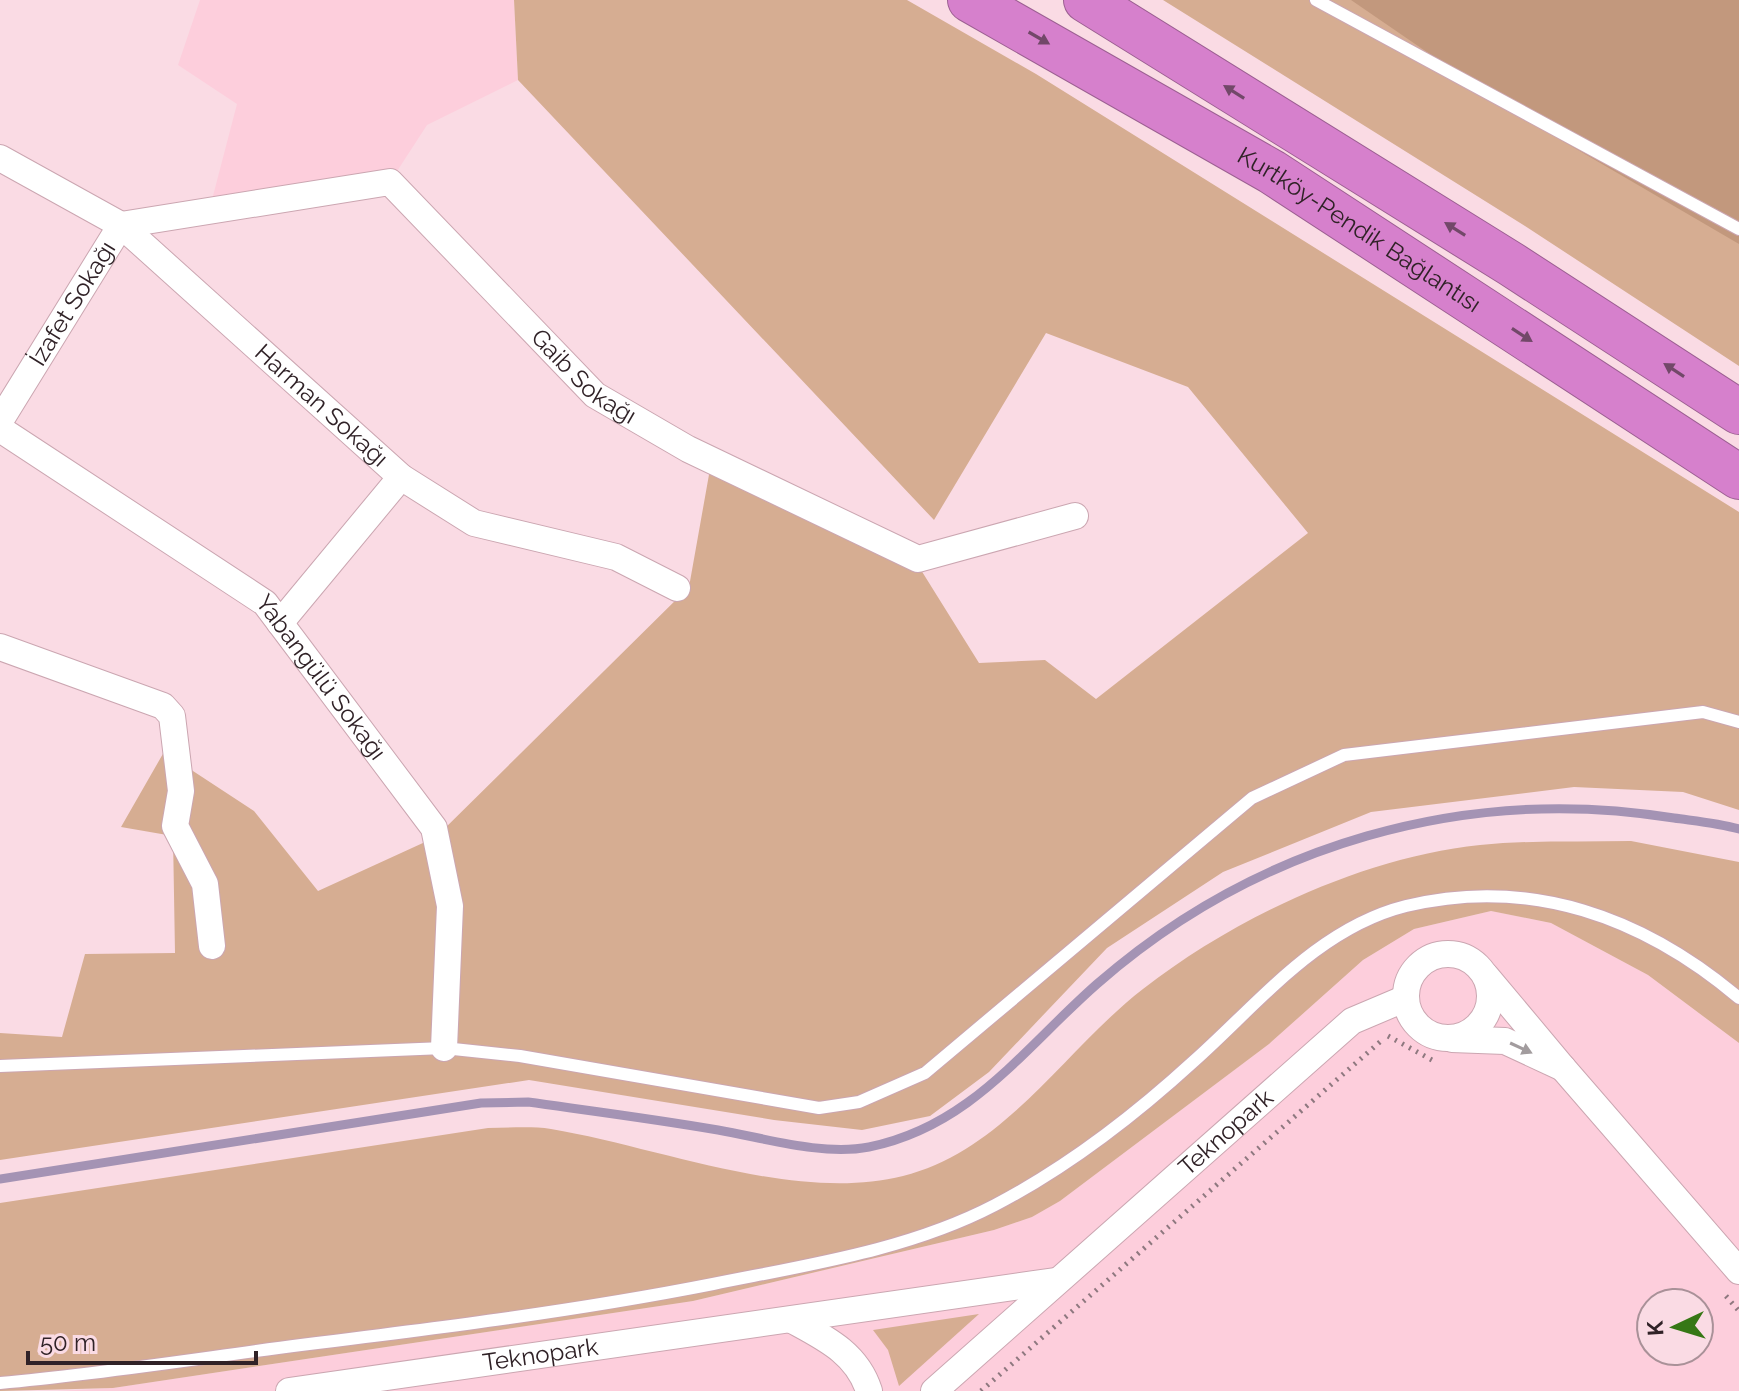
<svg xmlns="http://www.w3.org/2000/svg" width="1739" height="1391" font-family="Raleway,sans-serif">
<style>
.built{fill:#fdcedc;fill-rule:evenodd}
.green{fill:#d6ad92}
.forest{fill:#c2987d}
.lines{fill:none;stroke-linecap:round;stroke-linejoin:round}
.stream{stroke:#a493b4;stroke-width:9}
.service-casing{stroke:#cba6b1;stroke-width:14}
.minor-casing{stroke:#cba6b1;stroke-width:28}
.motorway-casing{stroke:#9c5f92;stroke-width:46}
.path{stroke:#8e787f;stroke-width:5;stroke-dasharray:2 6;stroke-linecap:butt}
.service{stroke:#fff;stroke-width:12}
.minor{stroke:#fff;stroke-width:26}
.motorway{stroke:#d680cc;stroke-width:44}
.oneway{fill:#724869}
.oneway2{fill:#a29c9e}
.labels{text-anchor:middle;stroke-width:8;stroke-linejoin:round;paint-order:stroke}
.street-label{font-size:24px;fill:#302227;stroke:#fadbe4}
</style>
<rect width="100%" height="100%" fill="#fadbe4"/>
<!-- built -->
<g class="built">
<polygon points="200,0 514,0 518,80 427,125 390,182 208,215 237,104 178,65"/>
<path d="M1491 911 1551 923 1648 975 1739 1043V1391H57L113 1388 693 1301 994 1230 1032 1217 1060 1201 1269 1044 1363 960 1414 929ZM1651 1303H1699V1351H1651Z"/>
</g>
<!-- green -->
<g class="green">
<polygon points="514,0 907,0 1036,74 1739,512 1739,810 1683,792 1574,787 1371,812 1223,872 1107,948 989,1072 930,1116 862,1130 774,1120 529,1080 0,1160 0,1033 62,1037 85,954 175,953 173,836 121,827 164,752 254,811 318,891 436,837 689,587 710,469 916,562 979,663 1045,660 1096,699 1308,533 1188,387 1046,333 934,520 518,80"/>
<polygon points="1163,0 1739,0 1739,366 1525,226"/>
<path d="M1631 841 1739 862V1043L1648 975 1551 923 1491 911 1414 929 1363 960 1269 1044 1060 1201 1032 1217 994 1230 693 1301 113 1388 0 1391V1203L488 1128C508 1128 531 1126 551 1129 659 1147 795 1203 903 1176 1006 1150 1064 1050 1143 989 1236 917 1364 857 1480 845 1530 840 1581 842 1631 841Z"/>
<polygon points="979,1314 899,1386 888,1350 873,1330"/>
</g>
<!-- forest -->
<polygon class="forest" points="1351,0 1739,0 1739,244 1523,118"/>
<g class="lines">
<!-- stream -->
<path class="stream" d="M0 1179 481 1103 528 1102C592 1111 655 1119 718 1130 765 1138 822 1156 869 1147 971 1126 1023 1049 1097 984 1256 845 1464 784 1674 818 1695 821 1718 823 1739 829"/>
<!-- service casing -->
<g class="service-casing">
<g id="service">
<polyline points="1316,0 1739,229"/>
<polyline points="0,1066 444,1048 520,1056 819,1108 859,1102 925,1073 1252,798 1344,755 1703,712 1739,722"/>
<path d="M0 1383C101 1374 201 1358 301 1345 439 1328 576 1311 713 1284 807 1265 909 1250 995 1205 1066 1168 1135 1115 1194 1061 1259 1003 1318 928 1406 906 1530 876 1643 917 1739 998"/>
</g>
</g>
<!-- minor casing -->
<g class="minor-casing">
<g id="minor">
<path id="s1" d="M0 158 121 225 401 477 474 523 616 557 677 588"/>
<path id="s2" d="M0 421 121 225 390 182 595 395 688 449 918 559 1075 516"/>
<path id="s3" d="M0 429 265 603 434 828 450 906 444 1048"/>
<polyline points="280,623 401,477"/>
<polyline points="0,647 163,706 172,716 181,791 175,826 205,884 212,946"/>
<circle cx="1448" cy="996" r="42"/>
<polyline points="1452,1039 1505,1041 1563,1068 1486,976"/>
<polyline points="1563,1068 1739,1271"/>
<path d="M792 1320C825 1338 857 1353 869 1391"/>
<path id="s4" d="M289 1391 1055 1281"/>
<path id="s5" d="M934 1391 1352 1021 1404 999"/>
</g>
</g>
<!-- motorway casing -->
<g class="motorway-casing">
<g id="motorway">
<path id="s6" d="M970 0 1272 172 1739 477"/>
<polyline points="1086,0 1511,264 1739,412"/>
</g>
</g>
<!-- path -->
<g class="path">
<polyline points="1388,1036 1432,1060"/>
<polyline points="1726,1296 1739,1311"/>
<polyline points="981,1391 1381,1041"/>
</g>
<!-- service -->
<use href="#service" class="service"/>
<!-- minor -->
<use href="#minor" class="minor"/>
<!-- motorway -->
<use href="#motorway" class="motorway"/>
</g>
<!-- one-way arrows -->
<defs><path id="oneway-solid" d="M-6-.8H1V-3.2L6.5 0L1 3.2V.8H-6Z" transform="scale(2)"/></defs>
<g class="oneway">
<use href="#oneway-solid" transform="translate(1039 38) rotate(30)"/>
<use href="#oneway-solid" transform="translate(1234 92) rotate(-148)"/>
<use href="#oneway-solid" transform="translate(1455 229) rotate(-148)"/>
<use href="#oneway-solid" transform="translate(1522 335) rotate(33)"/>
<use href="#oneway-solid" transform="translate(1674 370) rotate(-147)"/>
</g>
<use class="oneway2" href="#oneway-solid" transform="translate(1521 1048) rotate(25)"/>
<g class="labels">
<!-- street labels -->
<g class="street-label">
<text dy="8" stroke="none"><textPath href="#s6" startOffset="452">Kurtköy-Pendik Bağlantısı</textPath></text>
<text dy="8" stroke="none"><textPath href="#s2" startOffset="138">İzafet Sokağı</textPath></text>
<text dy="8" stroke="none"><textPath href="#s2" startOffset="778">Gaib Sokağı</textPath></text>
<text dy="8" stroke="none"><textPath href="#s1" startOffset="408">Harman Sokağı</textPath></text>
<text dy="8" stroke="none"><textPath href="#s3" startOffset="410">Yabangülü Sokağı</textPath></text>
<text dy="8" stroke="none"><textPath href="#s5" startOffset="390">Teknopark</textPath></text>
<text dy="8" stroke="none"><textPath href="#s4" startOffset="254">Teknopark</textPath></text>
</g>
</g>
<!-- north arrow -->
<g transform="translate(1675 1327) rotate(266)"><circle r="38" fill="#fadbe4" stroke="#a99198" stroke-width="2"/>
<path d="M0-6L14 30L0 20L-14 30Z" fill="#367715"/>
<text y="-12" font-size="22" font-weight="bold" text-anchor="middle" fill="#302227">K</text>
</g>
<!-- scale -->
<path d="M28 1351v12h228v-12" fill="none" stroke="#302227" stroke-width="4"/>
<text x="40" y="1351" font-size="24" fill="#302227" stroke="#fadbe4" stroke-width="6" paint-order="stroke">50 m</text>
</svg>
